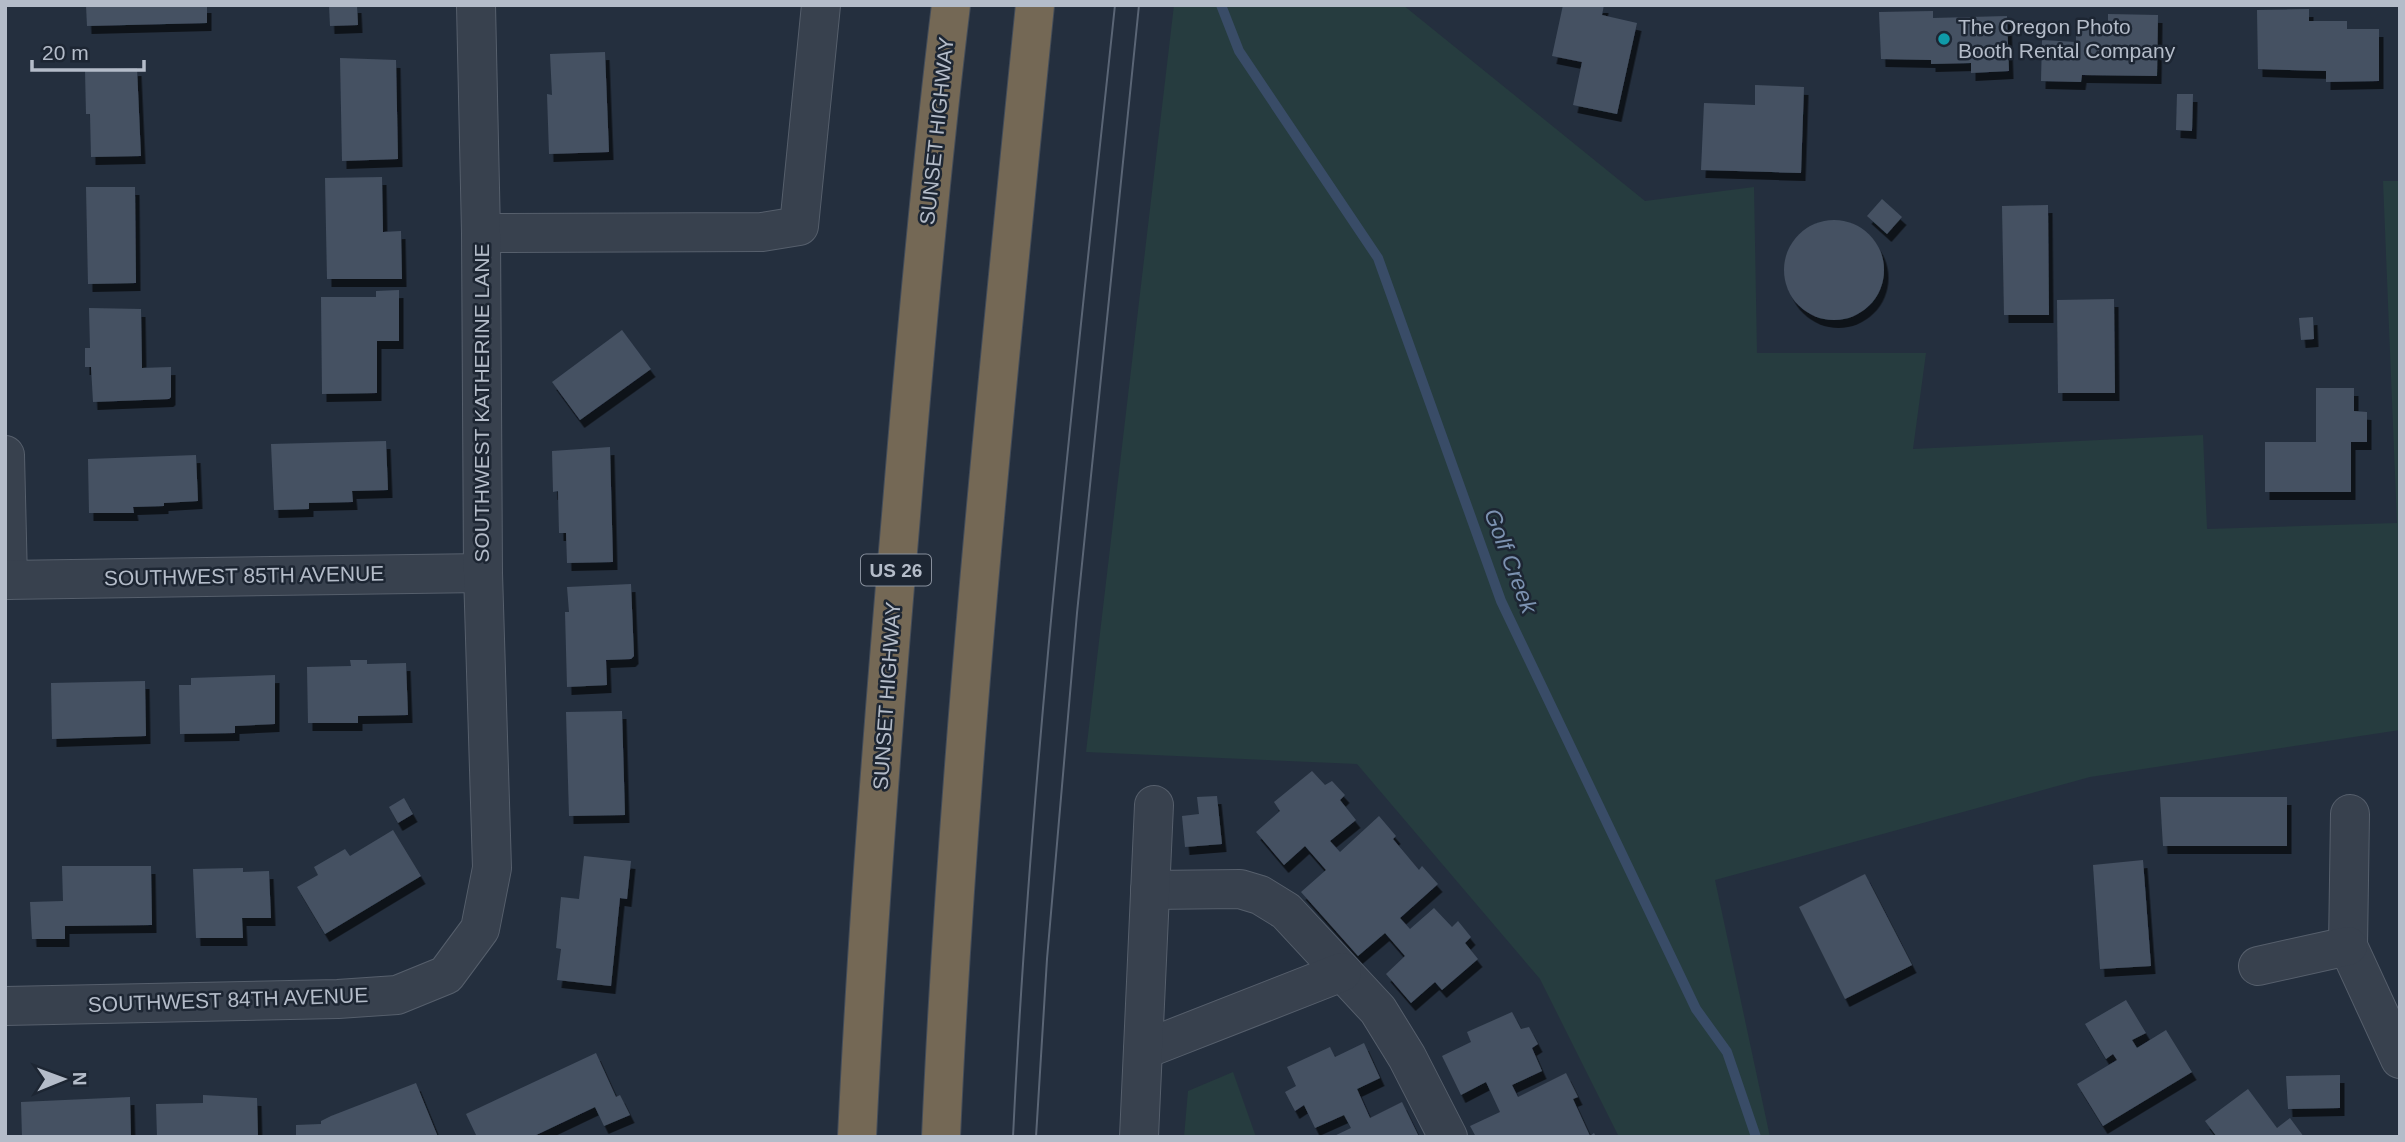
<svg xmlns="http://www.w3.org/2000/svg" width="2405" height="1142" font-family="Helvetica,sans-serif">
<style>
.green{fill:#263c3f}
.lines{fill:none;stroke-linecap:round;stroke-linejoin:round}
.stream{stroke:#394c67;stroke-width:10}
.building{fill:#455162;filter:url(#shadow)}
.minor-casing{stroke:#565f6c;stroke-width:40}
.highway-casing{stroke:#434c59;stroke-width:40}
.minor{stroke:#38414e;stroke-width:38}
.highway{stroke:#746855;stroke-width:38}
.tram{stroke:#5a6575;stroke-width:2}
.culture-dot{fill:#0f9aa8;stroke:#1d2633;stroke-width:2.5}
.labels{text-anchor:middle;stroke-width:5;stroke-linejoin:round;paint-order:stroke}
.shield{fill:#1d2633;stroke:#878f9c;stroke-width:2}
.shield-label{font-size:19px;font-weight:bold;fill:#b4bcc9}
.poi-label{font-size:21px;fill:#b4bcc9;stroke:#1d2633;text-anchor:start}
.street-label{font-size:21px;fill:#b4bcc9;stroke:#1d2633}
.water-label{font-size:23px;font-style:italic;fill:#7c92b1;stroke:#1d2633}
</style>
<defs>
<filter id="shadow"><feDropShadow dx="4.5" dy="8" stdDeviation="0" flood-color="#0009"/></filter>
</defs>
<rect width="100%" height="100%" fill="#242f3e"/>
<!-- green -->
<g class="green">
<polygon points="1174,5 1403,5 1645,201 1754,187 1757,353 1926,353 1913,449 2203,435 2207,529 2397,523 2383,181 2400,181 2400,730 2090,777 1715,880 1770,1137 1619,1137 1540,979 1357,764 1086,752"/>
<polygon points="1233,1072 1256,1137 1184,1137 1188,1091"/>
</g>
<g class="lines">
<!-- stream -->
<polyline class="stream" points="1221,5 1239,51 1378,258 1501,601 1696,1009 1727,1052 1756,1137"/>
</g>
<!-- building -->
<g class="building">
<polygon points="86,5 207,5 207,23 87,26"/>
<polygon points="329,5 357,5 358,25 330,26"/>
<polygon points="1563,5 1604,5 1602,15 1637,23 1617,114 1573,105 1582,62 1552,56"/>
<polygon points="2309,9 2309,21 2347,21 2347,29 2379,29 2379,81 2326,82 2326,71 2258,69 2257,10"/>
<polygon points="1933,11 1933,18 2007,16 2009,71 1971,73 1971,63 1931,64 1931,60 1881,59 1879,12"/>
<polygon points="2108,14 2158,15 2157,76 2082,75 2081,82 2041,81 2042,40 2076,42 2076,25 2108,26"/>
<polygon points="605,52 609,152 549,154 547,94 552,95 550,54"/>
<polygon points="340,58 396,60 398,159 342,161"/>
<polygon points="137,68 141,156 91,157 90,114 86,114 85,70"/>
<polygon points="1755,85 1804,87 1801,173 1701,170 1704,103 1755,105"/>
<polygon points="2177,94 2193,94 2192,131 2176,130"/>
<polygon points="382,177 383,232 401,231 402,279 327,279 325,178"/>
<polygon points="86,187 135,187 136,283 88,284"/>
<polygon points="1882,199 1902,217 1887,234 1867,216"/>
<polygon points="2048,205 2049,315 2004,315 2002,206"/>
<circle cx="1834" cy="270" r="50"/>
<polygon points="399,290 399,341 377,341 377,393 322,394 321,297 376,297 376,291"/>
<polygon points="2114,299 2115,393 2058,393 2057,300"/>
<polygon points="89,308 141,309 142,368 171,367 171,397 169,399 93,402 91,367 85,367 85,348 90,348"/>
<polygon points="2313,317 2314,339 2301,340 2299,318"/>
<polygon points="622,330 651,369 580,420 552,382"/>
<polygon points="2316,388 2354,388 2354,411 2367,412 2367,442 2351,442 2351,492 2265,492 2265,442 2316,442"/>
<polygon points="386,441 388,490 352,491 353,502 309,503 309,509 274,510 271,444"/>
<polygon points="610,447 613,562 567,563 566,533 559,533 558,491 553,492 552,451"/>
<polygon points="196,455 198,501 164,503 164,506 133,507 134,513 89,513 88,459"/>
<polygon points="631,584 634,656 631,659 606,660 607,685 567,687 565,612 569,612 567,587"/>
<polygon points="350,660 367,660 367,664 406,663 408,715 358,716 358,723 308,723 307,667 351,666"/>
<polygon points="275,675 275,724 235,726 235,733 180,734 179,685 191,685 191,678"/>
<polygon points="145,681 146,736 52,739 51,683"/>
<polygon points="622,711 625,815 569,816 566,712"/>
<polygon points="1312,771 1325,785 1332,781 1345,795 1340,800 1356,820 1330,841 1340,852 1379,816 1396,836 1393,839 1419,870 1422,866 1438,884 1400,918 1410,929 1434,908 1452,927 1458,921 1471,937 1465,943 1478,959 1442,990 1435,982 1411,1003 1386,974 1405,956 1385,933 1358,956 1301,892 1326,870 1305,846 1284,865 1256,832 1280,811 1274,802"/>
<polygon points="1217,796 1222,844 1185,847 1182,816 1199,814 1197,797"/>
<polygon points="2160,797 2287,797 2287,846 2163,846"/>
<polygon points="404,798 413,814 398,823 389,807"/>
<polygon points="393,830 421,876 325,934 297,887 318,875 314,867 345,849 350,856"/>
<polygon points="584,856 631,861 627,899 620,898 611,986 557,980 561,949 556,948 561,897 579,899"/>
<polygon points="2143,860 2151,966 2100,969 2093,865"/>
<polygon points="62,866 151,866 152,925 65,926 65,939 32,939 30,902 63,901"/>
<polygon points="243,868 243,872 269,871 271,918 242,918 243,938 196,938 193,869"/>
<polygon points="1865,874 1912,965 1845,999 1799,907"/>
<polygon points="2126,1000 2146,1033 2132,1040 2137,1048 2166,1030 2192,1072 2103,1126 2077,1084 2117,1060 2113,1054 2106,1059 2085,1024"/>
<polygon points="1512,1012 1521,1029 1529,1027 1538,1044 1532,1048 1542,1071 1512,1085 1518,1097 1566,1073 1578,1097 1573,1099 1590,1136 1594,1133 1596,1137 1476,1137 1470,1126 1500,1112 1486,1082 1461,1095 1442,1056 1471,1042 1467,1032"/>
<polygon points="1364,1043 1380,1078 1357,1089 1370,1118 1402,1102 1419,1137 1332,1137 1351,1128 1344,1115 1315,1128 1304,1105 1295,1111 1285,1092 1296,1086 1287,1067 1330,1047 1335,1057"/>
<polygon points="596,1053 616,1097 620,1095 630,1115 604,1126 595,1107 532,1137 477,1137 466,1114"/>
<polygon points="2340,1075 2340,1108 2288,1109 2286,1076"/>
<polygon points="416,1083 438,1137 296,1137 296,1125 321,1124 321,1121 331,1116"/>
<polygon points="2248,1089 2277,1128 2290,1118 2304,1137 2217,1137 2205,1121"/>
<polygon points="203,1095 257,1098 258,1137 157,1137 156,1104 203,1103"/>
<polygon points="130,1097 131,1137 22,1137 21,1102"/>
</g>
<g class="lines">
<!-- minor casing -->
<g class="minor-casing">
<g id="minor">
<polyline points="481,233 762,232 799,226 821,5"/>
<polyline points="5,455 8,580"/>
<polyline points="5,580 483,573"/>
<polyline points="2350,814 2348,946 2400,1059"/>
<polyline points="1150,890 1240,889 1260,895 1286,911 1378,1010 1407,1057 1448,1137"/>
<polyline points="2258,966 2348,946"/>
<polyline points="5,1006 338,999 397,995 446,975 480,929 492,868 483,573 481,233 476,5"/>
<polyline points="1143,1050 1342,972"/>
<polyline points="1139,1137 1154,805"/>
</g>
</g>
<!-- highway casing -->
<g class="highway-casing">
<g id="highway">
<path d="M857 1137C867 930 883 723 901 516 915 346 930 175 951 5"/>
<path d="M941 1137C958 759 997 382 1035 5"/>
</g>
</g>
<!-- minor -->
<use href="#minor" class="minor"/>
<!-- highway -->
<use href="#highway" class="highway"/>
<!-- tram -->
<g class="tram">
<path d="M1013 1137C1031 759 1075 382 1115 5"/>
<polyline points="1036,1137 1047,959 1077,613 1139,5"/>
</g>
</g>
<!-- markers -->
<circle class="culture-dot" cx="1944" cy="39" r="7"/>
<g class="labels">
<!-- shield labels -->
<rect class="shield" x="861" y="554.5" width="70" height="31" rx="5"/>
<g class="shield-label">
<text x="896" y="577">US 26</text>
</g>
<!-- poi labels -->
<g class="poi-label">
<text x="1958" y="34">The Oregon Photo<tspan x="1958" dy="24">Booth Rental Company</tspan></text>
</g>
<!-- street labels -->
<g class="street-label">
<text transform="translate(937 131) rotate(-84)" y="7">SUNSET HIGHWAY</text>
<text transform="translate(482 403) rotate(-90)" y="7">SOUTHWEST KATHERINE LANE</text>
<text transform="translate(244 576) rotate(-1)" y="7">SOUTHWEST 85TH AVENUE</text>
<text transform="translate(887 696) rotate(-86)" y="7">SUNSET HIGHWAY</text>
<text transform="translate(228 1000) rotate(-2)" y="7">SOUTHWEST 84TH AVENUE</text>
</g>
<!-- water labels -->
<g class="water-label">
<text transform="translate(1511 561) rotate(69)" y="8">Golf Creek</text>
</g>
</g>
<!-- border -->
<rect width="2405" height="1142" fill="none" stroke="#b4bcc9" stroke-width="14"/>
<!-- north arrow -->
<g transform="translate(63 1079) rotate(89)" stroke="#1d2633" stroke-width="5" paint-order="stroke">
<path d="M0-5L12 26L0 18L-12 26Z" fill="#b4bcc9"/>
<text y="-10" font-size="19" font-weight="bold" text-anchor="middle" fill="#b4bcc9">N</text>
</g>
<!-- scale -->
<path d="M32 60v10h112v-10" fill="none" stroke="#b4bcc9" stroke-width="3.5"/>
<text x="42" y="60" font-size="21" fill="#b4bcc9" stroke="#1d2633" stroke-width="5" paint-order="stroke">20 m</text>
</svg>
